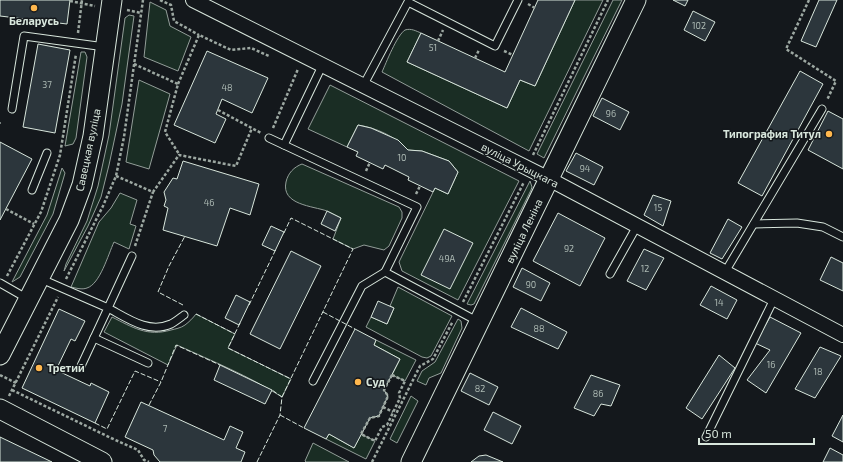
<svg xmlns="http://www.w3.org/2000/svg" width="843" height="462" font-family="'Exo 2',sans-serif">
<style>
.green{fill:#1a2d24;stroke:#939e99}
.building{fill:#2c363c;stroke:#d8e6dc}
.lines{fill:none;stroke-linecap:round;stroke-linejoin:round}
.lane-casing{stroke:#d8e6dc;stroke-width:9}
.street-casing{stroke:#d8e6dc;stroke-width:16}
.secondary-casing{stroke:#d8e6dc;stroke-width:21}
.path{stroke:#9da8a2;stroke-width:2.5;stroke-dasharray:3 2;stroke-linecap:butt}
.lane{stroke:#14181c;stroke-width:7}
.street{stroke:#14181c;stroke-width:14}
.secondary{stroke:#14181c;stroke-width:19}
.fence{stroke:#d8e6dc;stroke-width:1;stroke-dasharray:5 2;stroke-linecap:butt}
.poi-dot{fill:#ffb74d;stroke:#14181c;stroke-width:1.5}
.labels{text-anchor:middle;stroke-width:3;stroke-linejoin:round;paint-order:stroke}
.number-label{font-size:9px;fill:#adbab4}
.poi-label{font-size:11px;font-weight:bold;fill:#d8e6dc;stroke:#14181c;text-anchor:start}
.street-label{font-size:11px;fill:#d8e6dc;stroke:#14181c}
</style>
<rect width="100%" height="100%" fill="#14181c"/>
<!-- green -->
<g class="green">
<path d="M575 0H603L529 151 382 72C386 63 397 35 405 30 411 28 416 31 421 33L407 62 507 108 520 80 535 86Z"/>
<polygon points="613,0 622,0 544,158 537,154"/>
<polygon points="150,2 166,10 170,26 191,37 178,71 144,57"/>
<polygon points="129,15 134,16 122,104 109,165 101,197 88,226 64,271 66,264 87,221 98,186 109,135 125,18"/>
<polygon points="81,52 85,52 87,57 76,138 73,144 65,146"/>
<polygon points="139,80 170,94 149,169 126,162"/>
<path d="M330 85 519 181 458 300 402 271 399 262 435 188 448 194 458 172 449 161 422 151 408 150C394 136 377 128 358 125L347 147 308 129Z"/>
<path d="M302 164 399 207 402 212V218L389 246 384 250 364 245 353 249 333 239 341 218C336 216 332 213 327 211 313 206 281 205 286 182 288 173 294 167 302 164Z"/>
<polygon points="62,168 65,173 53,214 20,277 12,282 47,215"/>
<polygon points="530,181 532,187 531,190 474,304 471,305 467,304"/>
<path d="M120 193 137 200 130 224 136 226 129 249 114 242C108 255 100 284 87 288 82 290 76 288 71 287L99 222 111 208Z"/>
<polygon points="398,287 452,316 431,356 427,358 422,357 366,327 371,317 387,324 394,308 390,306"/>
<path d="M196 314 235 334 228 348 291 379 282 397C249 376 212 361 177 345L168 365 104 332 112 317C132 327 147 337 171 330 175 329 181 328 185 325 189 322 193 318 196 314Z"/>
<polygon points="458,319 461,321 462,328 441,373 429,378 426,385 417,381 422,371 435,362"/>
<polygon points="376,340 416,360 405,381 392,375 400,359 374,345"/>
<polygon points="411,396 418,401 397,443 390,439"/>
<polygon points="329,434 354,448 361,434 375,441 366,459 326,439"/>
<polygon points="313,443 349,462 306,462 305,461"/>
</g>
<!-- building -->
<g class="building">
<polygon points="0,0 70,0 67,24 0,16"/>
<polygon points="538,0 575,0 535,86 520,80 507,108 407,62 421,33 505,72"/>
<polygon points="673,0 688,0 685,6"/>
<polygon points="819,0 837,0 816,47 801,41"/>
<polygon points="693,11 715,22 705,41 684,30"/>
<polygon points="38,44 70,50 55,133 23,127"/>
<polygon points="207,51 268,78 252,113 222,99 216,114 226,119 215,143 174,125"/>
<polygon points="800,71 823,84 762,196 738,183"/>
<polygon points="602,98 629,112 620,130 593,116"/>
<polygon points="828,111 843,119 843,169 808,150"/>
<polygon points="358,125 371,128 398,140 408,150 422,151 449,161 458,172 448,194 435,188 433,192 408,180 409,177 385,165 383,169 356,156 358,152 347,147"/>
<polygon points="0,142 32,159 0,220"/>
<polygon points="576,153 603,167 594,185 566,171"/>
<polygon points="183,161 259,184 250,215 230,208 217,246 163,230 168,208 164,206 166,200 164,192 173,178 177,179"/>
<polygon points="653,195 671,201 663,226 644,215"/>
<polygon points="327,211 341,218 335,231 321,224"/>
<polygon points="558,213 605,238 580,286 533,261"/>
<polygon points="728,219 742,227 722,259 710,253"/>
<polygon points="271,226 284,232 275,251 262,245"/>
<polygon points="444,229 473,243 450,289 421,275"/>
<polygon points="644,249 664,258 646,290 627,281"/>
<polygon points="291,251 321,266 280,349 250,334"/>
<polygon points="831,257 843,263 843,291 820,280"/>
<polygon points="522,268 550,283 541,301 513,287"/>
<polygon points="711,286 737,300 727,319 700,305"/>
<polygon points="236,295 250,302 239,325 225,318"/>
<polygon points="378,301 394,308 387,324 371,317"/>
<polygon points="521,308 567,332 558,349 511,327"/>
<polygon points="59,309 85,321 75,341 71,339 56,370 90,386 91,383 109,392 95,423 22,388"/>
<polygon points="770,317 801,333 766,393 747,380 770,350 755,343"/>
<polygon points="355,329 376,340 374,345 400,359 384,390 388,396 379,416 370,418 354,448 329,434 326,439 304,428"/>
<polygon points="820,347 841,356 815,398 795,389"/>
<polygon points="719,355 735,368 702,419 686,408"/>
<polygon points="220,365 272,390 265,404 214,380"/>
<polygon points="470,373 498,387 489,405 461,391"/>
<polygon points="591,375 620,385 611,406 601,404 594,416 574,408"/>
<polygon points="141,402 224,440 230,426 243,432 236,448 245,452 241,462 160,462 154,455 153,450 125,437"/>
<polygon points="493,412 521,426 512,444 484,430"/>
<polygon points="843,415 843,442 832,436"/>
<polygon points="0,437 52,462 0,462"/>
<polygon points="830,448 843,455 843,462 823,462"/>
<polygon points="486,455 503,462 471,462 479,456"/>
</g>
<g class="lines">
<!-- lane casing -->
<g class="lane-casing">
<g id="lane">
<polyline points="363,86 408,2 495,46 518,0"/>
<polyline points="12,109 24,36 105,47"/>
<polyline points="269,138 417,207 385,272 479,322"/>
<polyline points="284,145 322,66"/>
<polyline points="32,190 47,153"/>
<polyline points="754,224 797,223 823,227 843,237"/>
<path d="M132 256 108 308C127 318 148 334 171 324 175 322 180 318 184 315"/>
<polyline points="725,272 822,109"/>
<polyline points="610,274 637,226"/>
<polyline points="39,278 108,308 81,366"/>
<polyline points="0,283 28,299"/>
<polyline points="94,338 148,363"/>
<polyline points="313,381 362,286 385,272"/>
<polyline points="706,437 774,299"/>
</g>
</g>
<!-- street casing -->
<g class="street-casing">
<polyline id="street" points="193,0 549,179 843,335"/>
</g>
<!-- secondary casing -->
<g class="secondary-casing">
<g id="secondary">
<polyline points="0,355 69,220 82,185 93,136 112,0"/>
<polyline points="0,409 102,462"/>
<polyline points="411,462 636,0"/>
</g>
</g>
<!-- path -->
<g class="path">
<polyline points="160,0 171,5 174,21 199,35"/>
<polyline points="809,0 786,49 836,81 827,100"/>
<polyline points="70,1 95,6"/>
<polyline points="528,4 535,8"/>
<polyline points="127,10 141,13"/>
<polyline points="78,33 82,0"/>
<polyline points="438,41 443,30"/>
<polyline points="504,51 513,55"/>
<polyline points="475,58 479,50"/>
<polyline points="134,64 178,84 165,132 179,154"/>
<polyline points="178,84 199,35 231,50 251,48 269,56"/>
<polyline points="218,110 261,133"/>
<polyline points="273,128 298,69"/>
<polyline points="533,155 608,0"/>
<polyline points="366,171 370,162"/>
<polyline points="116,176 153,192 179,155 236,166 252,128"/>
<polyline points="416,194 420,186"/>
<polyline points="6,209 34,224"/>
<polyline points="135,246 153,192"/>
<polyline points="7,276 41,212 60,155 76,54"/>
<polyline points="66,279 103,206 116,176 124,137 143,0"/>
<polyline points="463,302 524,182"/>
<polyline points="0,375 16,383"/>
<polygon points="392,375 405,381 399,393 400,398 387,425 382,427 375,441 361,434 370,418 379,416 388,396 384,390"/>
<polyline points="12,390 111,438 138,450 144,460 149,462"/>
<polyline points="9,396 58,297"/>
<polyline points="383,407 393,412"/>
<polyline points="372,462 420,366 433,359 453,321"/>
</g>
<!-- lane -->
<use href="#lane" class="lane"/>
<!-- street -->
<use href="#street" class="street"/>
<!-- secondary -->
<use href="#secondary" class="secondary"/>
<!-- fence -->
<g class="fence">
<polyline points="0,123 1,123"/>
<polyline points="183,305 158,292 169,266 185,236"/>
<polyline points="249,305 276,249"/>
<polyline points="323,312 355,329"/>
<polyline points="196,314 235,334"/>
<polyline points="240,323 228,348 291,379"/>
<polyline points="282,397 353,249 291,218 283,235"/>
<polyline points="149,405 161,382 176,345 220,365"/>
<polyline points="280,415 304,428"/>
<polyline points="95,423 107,429 135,371 161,382"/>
<polyline points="257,462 280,415 282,397 272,390"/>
</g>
</g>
<!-- markers -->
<g class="poi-dot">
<circle cx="34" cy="8" r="4"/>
<circle cx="829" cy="134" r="4"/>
<circle cx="39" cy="368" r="4"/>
<circle cx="358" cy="382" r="4"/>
</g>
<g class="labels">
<!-- number labels -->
<g class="number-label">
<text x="699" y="29">102</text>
<text x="433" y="51">51</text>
<text x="47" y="88">37</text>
<text x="227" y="91">48</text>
<text x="611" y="117">96</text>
<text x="402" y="161">10</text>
<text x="585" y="172">94</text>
<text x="209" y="206">46</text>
<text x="658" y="211">15</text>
<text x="569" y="252">92</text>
<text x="447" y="262">49А</text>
<text x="645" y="272">12</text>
<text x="531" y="288">90</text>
<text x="719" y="306">14</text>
<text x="539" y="332">88</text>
<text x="771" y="368">16</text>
<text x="818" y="375">18</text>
<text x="480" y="392">82</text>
<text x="598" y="397">86</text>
<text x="165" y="432">7</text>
</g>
<!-- poi labels -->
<g class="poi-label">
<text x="34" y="25" text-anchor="middle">Беларусь</text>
<text x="821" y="138" text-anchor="end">Типография Титул</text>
<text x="47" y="372">Третий</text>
<text x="366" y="386">Суд</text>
</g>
<!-- street labels -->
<g class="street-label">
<text transform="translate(88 150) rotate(-78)" y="4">Савецкая вуліца</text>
<text transform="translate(520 165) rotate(27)" y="4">вуліца Урыцкага</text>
<text transform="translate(524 231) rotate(-64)" y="4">вуліца Леніна</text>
</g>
</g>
<!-- scale -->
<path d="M699 438v6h115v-6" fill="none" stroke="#d8e6dc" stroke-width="2"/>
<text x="705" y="438" font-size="12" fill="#d8e6dc" stroke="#14181c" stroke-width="3" paint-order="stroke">50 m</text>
</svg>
